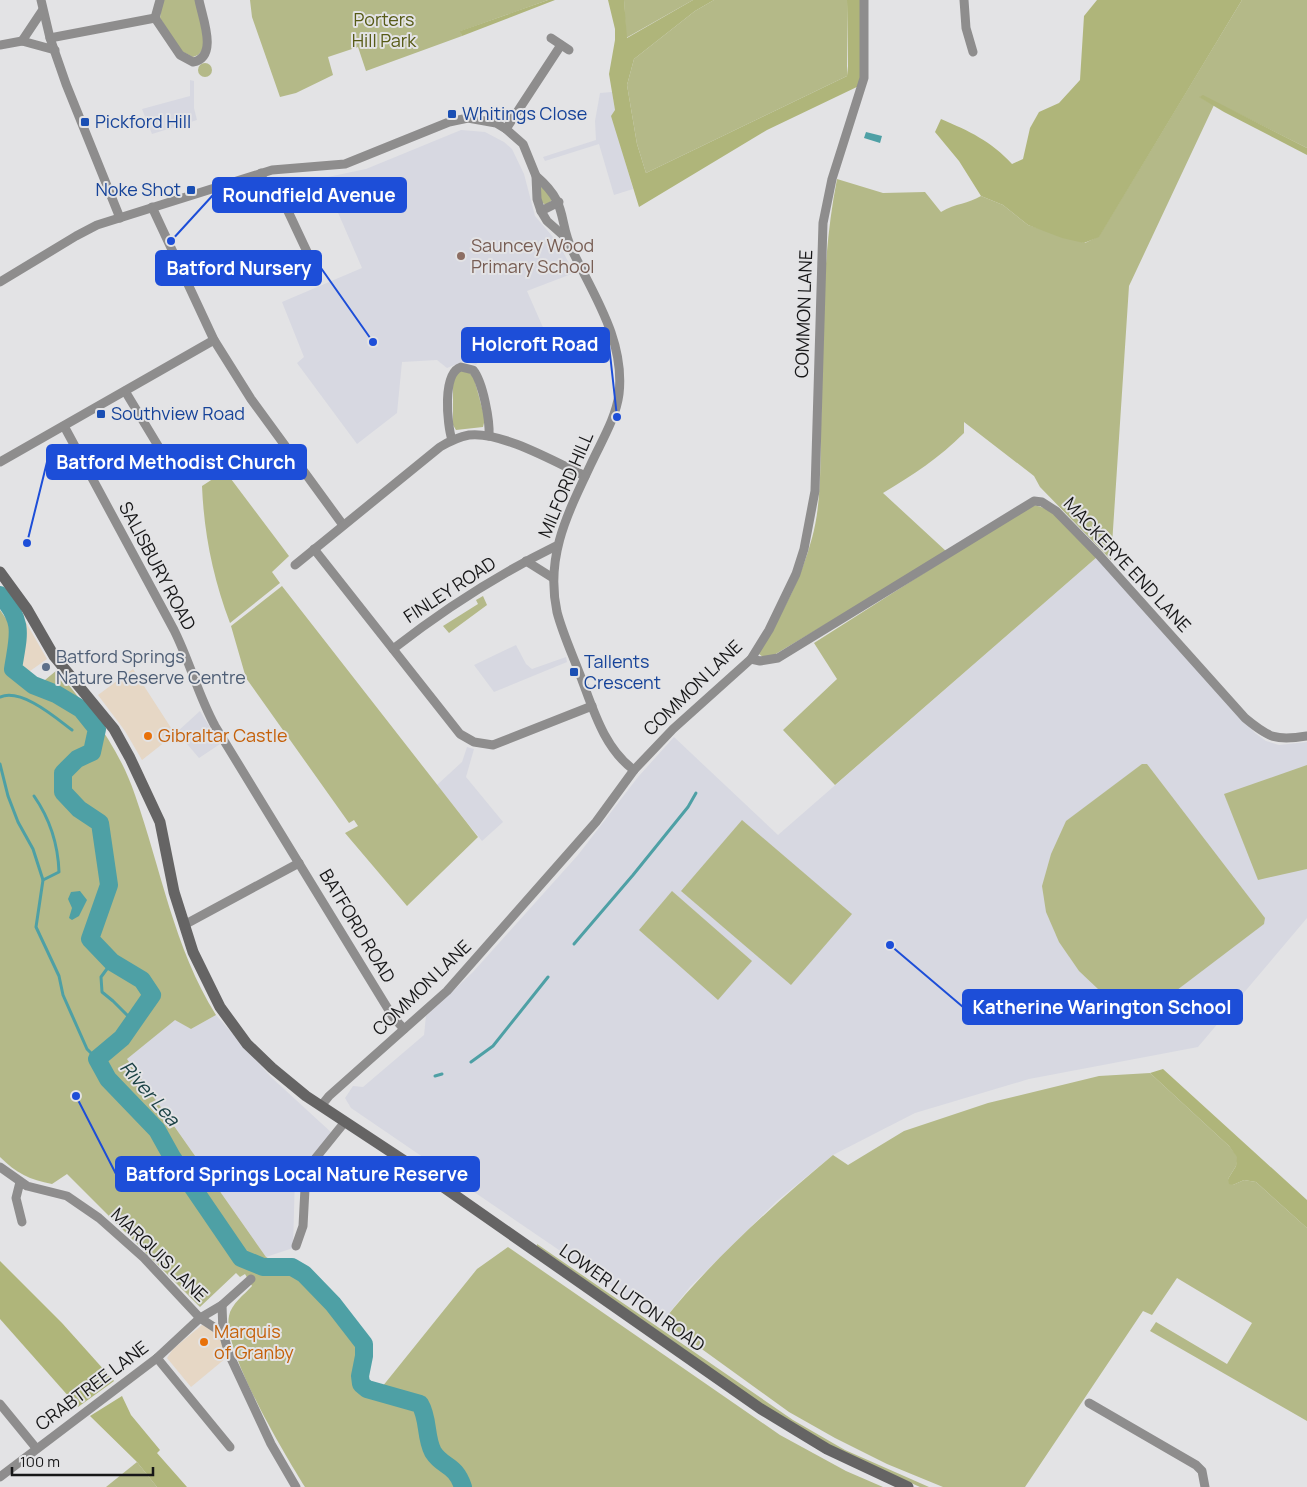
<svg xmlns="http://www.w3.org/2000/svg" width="1307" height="1487" font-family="Manrope,sans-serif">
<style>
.commercial{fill:#e6d7c5}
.built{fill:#d7d8e1}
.green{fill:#b4b988}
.forest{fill:#afb57a}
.water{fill:#4ea0a5}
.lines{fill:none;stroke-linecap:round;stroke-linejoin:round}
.stream{stroke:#4ea0a5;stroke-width:3}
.river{stroke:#4ea0a5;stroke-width:18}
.minor{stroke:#8e8d8d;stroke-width:9}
.secondary{stroke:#656464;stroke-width:11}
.transit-dot{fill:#1a4fb4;stroke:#e3e3e5;stroke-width:2}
.education-dot{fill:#8d6e63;stroke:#e3e3e5;stroke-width:2}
.service-dot{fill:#5c6f8a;stroke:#e3e3e5;stroke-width:2}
.food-dot{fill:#e8710a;stroke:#e3e3e5;stroke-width:2}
.labels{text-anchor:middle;stroke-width:4;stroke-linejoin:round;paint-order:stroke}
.park-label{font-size:18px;fill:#575b17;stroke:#e3e3e5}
.transit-label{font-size:18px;fill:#164399;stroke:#e3e3e5;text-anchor:start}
.education-label{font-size:18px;fill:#785e54;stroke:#e3e3e5;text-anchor:start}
.street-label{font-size:18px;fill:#171718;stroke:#e3e3e5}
.service-label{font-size:18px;fill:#4e5e75;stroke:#e3e3e5;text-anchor:start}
.food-label{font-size:18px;fill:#c56008;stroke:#e3e3e5;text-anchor:start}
.water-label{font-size:19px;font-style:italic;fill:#1a4144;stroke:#e3e3e5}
.leader{fill:none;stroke:#1d4ed8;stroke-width:2}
.callout-dot{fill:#1d4ed8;stroke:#e3e3e5;stroke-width:2}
.callout{fill:#1d4ed8;stroke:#1d4ed8;stroke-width:2}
.callout-label{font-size:19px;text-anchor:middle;font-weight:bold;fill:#fff}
</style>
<rect width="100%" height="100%" fill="#e3e3e5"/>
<!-- commercial -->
<g class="commercial">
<polygon points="24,619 47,659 23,676 19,661"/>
<polygon points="133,669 175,734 142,760 125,731 98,695"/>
<polygon points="202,1325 214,1330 221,1339 226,1358 191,1387 167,1358 173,1349"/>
</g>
<!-- built -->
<g class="built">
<polygon points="190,80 194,81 194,108 197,120 152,134 142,109 190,96"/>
<polygon points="612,92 615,110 612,116 633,189 614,195 599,144 545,161 543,157 596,140 595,121 600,93"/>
<polygon points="461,130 485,132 504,142 512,149 524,174 535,216 559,244 574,273 527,291 545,332 483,356 476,365 464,361 447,368 437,360 402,362 397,413 357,444 297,363 304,357 282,302 362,268 323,178 366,169"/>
<polygon points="1097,557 1255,733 1266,741 1279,745 1307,742 1307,918 1198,1047 1029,1079 915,1113 833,1155 777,1201 690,1287 663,1321 351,1108 345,1098 353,1086 363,1087 424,1035 426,1016 473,972 578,855 638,777 674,737 778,835"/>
<polygon points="516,645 526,664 532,669 566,657 567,662 494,692 474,665"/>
<polygon points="200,711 220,744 199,758 177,732"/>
<polygon points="467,747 474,749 466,777 503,822 482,841 437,785 462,762"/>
<polygon points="216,1015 271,1077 333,1134 295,1174 293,1248 266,1257 127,1059 175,1019 191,1029"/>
</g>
<!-- green -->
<g class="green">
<polygon points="162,0 197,0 205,47 198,55 193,57 181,51 160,18"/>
<polygon points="250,0 548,0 461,31 462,36 366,71 358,47 328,57 333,75 296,93 280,97 252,17"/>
<polygon points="624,0 693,0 626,38"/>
<polygon points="714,0 847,0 847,76 646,173 637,144 627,85 634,59 695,11"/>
<path d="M1242 0H1307V148L1203 96 1200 97 1214 105 1129 286 1111 560 1040 487 1034 476 964 422V433C939 458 913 475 883 493L947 552 774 655 763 657 759 654V650C782 615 801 579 812 538 822 502 820 461 821 425 823 343 821 260 837 179L883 193 925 192 941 212C956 203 968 204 981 196L1003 205 1028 225 1085 243 1099 236Z"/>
<circle cx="205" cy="70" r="7"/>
<polygon points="543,186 552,200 546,205 541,202 540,188"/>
<polygon points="467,370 474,378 485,419 483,427 456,430 453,425 453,380 457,372"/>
<path d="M225 471 289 556 272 572 280 583 230 623C213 578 204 534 202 486Z"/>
<path d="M1031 505C1057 506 1080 540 1097 557L835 785 783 730 837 679 814 643Z"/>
<polygon points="282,586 478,837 407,906 345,833 358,826 354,820 349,823 246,678 231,626"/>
<polygon points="483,596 487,605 449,633 443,626 478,604 476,600"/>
<path d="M0 610 9 623 11 663 33 690 57 670C89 711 118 745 135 795 161 869 174 948 216 1015L191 1029 175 1020 127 1059 266 1257C270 1259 274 1263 279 1265 287 1269 296 1268 304 1274 326 1292 347 1318 362 1342 374 1360 341 1383 378 1392L477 1269 508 1247 780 1435 846 1471 883 1487H305C285 1455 222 1350 229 1316 231 1304 245 1294 252 1286L245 1274 240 1277 236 1273 200 1307 67 1174 52 1184C30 1180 16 1173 0 1157Z"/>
<polygon points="1142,764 1147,764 1265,918 1264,924 1156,1006 1140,1006 1116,999 1098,989 1079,971 1059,942 1046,912 1042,886 1051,854 1066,821"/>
<polygon points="1307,765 1307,869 1258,880 1224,794"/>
<polygon points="742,820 852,914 791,985 681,891"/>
<polygon points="672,891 752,961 718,1000 639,930"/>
<path d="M1150 1073 1229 1146 1238 1157 1236 1166 1228 1179 1233 1185 1244 1180 1256 1182 1307 1228V1421L1150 1331 1156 1322 1227 1364 1252 1323 1177 1278 1152 1315 1143 1311 1025 1487H943L887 1464 835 1438 789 1412 663 1321C713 1259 772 1206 833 1155L848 1165 904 1131 988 1103 1099 1076Z"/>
<polygon points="537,1244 793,1420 845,1450 929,1487 920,1487 833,1448 779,1416 537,1246"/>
<polygon points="137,1462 157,1487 106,1487"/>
</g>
<!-- forest -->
<g class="forest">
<polygon points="548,0 555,0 462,36 460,31"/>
<polygon points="608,0 624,0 627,38 693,0 714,0 695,11 634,59 627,85 637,144 646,173 847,76 848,66 847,0 864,0 861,85 767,130 639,207 611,116 615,110 609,74 615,40 615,29"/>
<path d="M1097 0H1242L1099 237 1084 243 1062 238 1028 225 1003 205 981 196 959 161 935 132 941 119C969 131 991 141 1012 164L1023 159 1030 128 1039 112 1059 103 1080 80 1084 16Z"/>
<polygon points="1203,95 1307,148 1307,155 1224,112 1199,97"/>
<polygon points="1163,1069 1307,1200 1307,1228 1256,1182 1244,1180 1233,1185 1229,1184 1228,1179 1236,1166 1237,1157 1229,1146 1150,1073"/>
<polygon points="0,1261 62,1323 114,1381 78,1407 0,1319"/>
<polygon points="122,1396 131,1415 160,1450 157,1453 187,1487 157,1487 137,1462 90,1416"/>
</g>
<!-- water -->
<g class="water">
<polygon points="866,132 882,136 880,143 864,138"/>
<polygon points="80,891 87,900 79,916 72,920 69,918 72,908 68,899 71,892"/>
</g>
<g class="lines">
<!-- stream -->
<g class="stream">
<path d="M0 697C22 688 56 718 72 730"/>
<polyline points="0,764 8,796 18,822 33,849 43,880 36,927 59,976 63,995 87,1049 97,1059"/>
<path d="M34 796C50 819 58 844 59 872L43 880"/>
<polyline points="574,944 633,875 688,807 696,793"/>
<polyline points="112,962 101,977 102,992 113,1001 134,1022"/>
<polyline points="471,1062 493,1046 548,977"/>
<polyline points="435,1076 442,1074"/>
</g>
<!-- river -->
<path class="river" d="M0 595C25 622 18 636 13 669L33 685 56 694 81 709 97 729 92 752 77 759 63 773V792L79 809 100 823 109 885 90 939 112 962 142 980 152 995 122 1038 97 1059 108 1079 157 1130 172 1157 241 1258 263 1267H292L304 1274 333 1304 364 1344V1356L360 1376 361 1384 367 1389 420 1404C429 1419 425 1437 433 1452 443 1468 455 1463 463 1487"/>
<!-- minor -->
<g class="minor">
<polyline points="41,0 50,38 66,84 120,218"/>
<path d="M160 0 155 18 180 55 193 62C219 57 202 17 199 0"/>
<polyline points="964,0 966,28 973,52"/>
<polyline points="50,38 155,18"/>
<polyline points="551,38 569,50"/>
<polyline points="22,41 42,11"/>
<polyline points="0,45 22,41 55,50"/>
<polyline points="506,129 561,45"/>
<polyline points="261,173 264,183 286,207 309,256"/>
<path d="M536 176C570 205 557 220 573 252 595 297 625 342 619 394 616 418 601 442 591 464 568 513 545 556 557 612 563 635 574 658 582 680 594 712 605 749 634 770"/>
<polyline points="152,207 214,340 251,399 343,525"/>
<polyline points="541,211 559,202"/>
<polyline points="0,282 76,236 97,225 272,170 345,164 449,122 468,118 496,123 506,129 523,144 536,176 537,199 541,211 547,221 565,237"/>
<polyline points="125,391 163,454"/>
<path d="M64 426 174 630C190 662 198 695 215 726L393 1017 404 1029"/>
<path d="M452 440C447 424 442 373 461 367L473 370C483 382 490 421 489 436"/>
<polyline points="0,462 214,340"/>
<polyline points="314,549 460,734 474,742 493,745 592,706"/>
<polyline points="526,561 553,578"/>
<path d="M295 565 440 447C450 441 458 437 469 435 501 431 555 462 585 476"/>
<path d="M393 649C443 610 499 574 556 546"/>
<path d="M751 659 760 661 778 658 1034 501 1042 502 1056 511 1099 555 1245 718C1269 738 1276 741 1307 736"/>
<polyline points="184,925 299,863"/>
<polyline points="321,1106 329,1096 447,991 596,822 634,770 673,729 751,659 769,630 796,574 804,549 815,491 823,223 832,179 864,78 864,0"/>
<polyline points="0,1167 27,1186 67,1196 99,1218 144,1258 200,1318 223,1333"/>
<polyline points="20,1182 16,1198 22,1222"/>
<polyline points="296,1246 303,1226 306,1170 344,1123"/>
<polyline points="222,1305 223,1333 229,1354 271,1444 296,1487"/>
<polyline points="157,1358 230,1447"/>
<polyline points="1089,1403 1196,1465 1202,1471 1205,1487"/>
<polyline points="0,1404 36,1448"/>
<polyline points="0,1477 157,1358 200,1318 222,1305 251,1279"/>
</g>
<!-- secondary -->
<polyline class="secondary" points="0,572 27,609 54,656 114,729 130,758 160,822 174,892 193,952 220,1007 247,1044 272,1068 306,1096 429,1177 761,1409 827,1449 908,1487"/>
</g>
<!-- markers -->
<g class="transit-dot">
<rect x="447" y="109" width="10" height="10" rx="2.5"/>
<rect x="80" y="117" width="10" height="10" rx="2.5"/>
<rect x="186" y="185" width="10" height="10" rx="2.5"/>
<rect x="96" y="409" width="10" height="10" rx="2.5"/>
<rect x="569" y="667" width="10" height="10" rx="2.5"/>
</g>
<circle class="education-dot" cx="461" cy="256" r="5"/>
<circle class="service-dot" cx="46" cy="667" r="5"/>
<g class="food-dot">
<circle cx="148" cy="736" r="5"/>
<circle cx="204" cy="1342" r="5"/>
</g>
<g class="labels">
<!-- park labels -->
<g class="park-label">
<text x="384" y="26">Porters<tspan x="384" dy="21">Hill Park</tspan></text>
</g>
<!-- transit labels -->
<g class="transit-label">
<text x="462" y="120">Whitings Close</text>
<text x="95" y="128">Pickford Hill</text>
<text x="181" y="196" text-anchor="end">Noke Shot</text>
<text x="111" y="420">Southview Road</text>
<text x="584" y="668">Tallents<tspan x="584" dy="21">Crescent</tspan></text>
</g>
<!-- education labels -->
<g class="education-label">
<text x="471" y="252">Sauncey Wood<tspan x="471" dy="21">Primary School</tspan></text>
</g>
<!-- street labels -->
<g class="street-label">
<text transform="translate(804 314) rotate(-88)" y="6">COMMON LANE</text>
<text transform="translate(566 485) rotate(-67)" y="6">MILFORD HILL</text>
<text transform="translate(1127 565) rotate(47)" y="6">MACKERYE END LANE</text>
<text transform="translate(157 566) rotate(62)" y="6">SALISBURY ROAD</text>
<text transform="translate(450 590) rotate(-33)" y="6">FINLEY ROAD</text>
<text transform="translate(693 688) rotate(-44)" y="6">COMMON LANE</text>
<text transform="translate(357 926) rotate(59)" y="6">BATFORD ROAD</text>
<text transform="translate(422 988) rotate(-44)" y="6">COMMON LANE</text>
<text transform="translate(159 1255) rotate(44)" y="6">MARQUIS LANE</text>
<text transform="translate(632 1298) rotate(35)" y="6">LOWER LUTON ROAD</text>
<text transform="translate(92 1386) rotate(-37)" y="6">CRABTREE LANE</text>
</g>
<!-- service labels -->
<g class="service-label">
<text x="56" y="663">Batford Springs<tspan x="56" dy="21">Nature Reserve Centre</tspan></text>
</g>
<!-- food labels -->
<g class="food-label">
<text x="158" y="742">Gibraltar Castle</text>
<text x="214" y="1338">Marquis<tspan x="214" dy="21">of Granby</tspan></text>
</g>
<!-- water labels -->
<g class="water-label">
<text transform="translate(150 1093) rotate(49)" y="7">River Lea</text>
</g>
</g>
<!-- callouts -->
<path class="leader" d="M171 241L213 195M373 342L321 268M617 417L609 345M27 543L47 462M890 945L963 1007M76 1096L116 1174"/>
<g class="callout-dot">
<circle cx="171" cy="241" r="5"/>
<circle cx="373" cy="342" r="5"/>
<circle cx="617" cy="417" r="5"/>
<circle cx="27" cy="543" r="5"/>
<circle cx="890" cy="945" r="5"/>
<circle cx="76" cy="1096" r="5"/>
</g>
<g class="callout">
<rect x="213" y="178" width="193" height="34" rx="5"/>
<rect x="156" y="251" width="165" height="34" rx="5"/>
<rect x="462" y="328" width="147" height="34" rx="5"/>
<rect x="47" y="445" width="259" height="34" rx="5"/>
<rect x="963" y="990" width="279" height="34" rx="5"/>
<rect x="116" y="1157" width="363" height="34" rx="5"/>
</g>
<g class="callout-label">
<text x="309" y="202">Roundfield Avenue</text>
<text x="239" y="275">Batford Nursery</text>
<text x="535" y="351">Holcroft Road</text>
<text x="176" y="469">Batford Methodist Church</text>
<text x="1102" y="1014">Katherine Warington School</text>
<text x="297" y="1181">Batford Springs Local Nature Reserve</text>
</g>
<!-- scale -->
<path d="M12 1467v8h141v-8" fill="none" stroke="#171718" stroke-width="2.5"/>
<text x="20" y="1467" font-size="15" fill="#171718" stroke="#e3e3e5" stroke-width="4" paint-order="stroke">100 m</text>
</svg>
